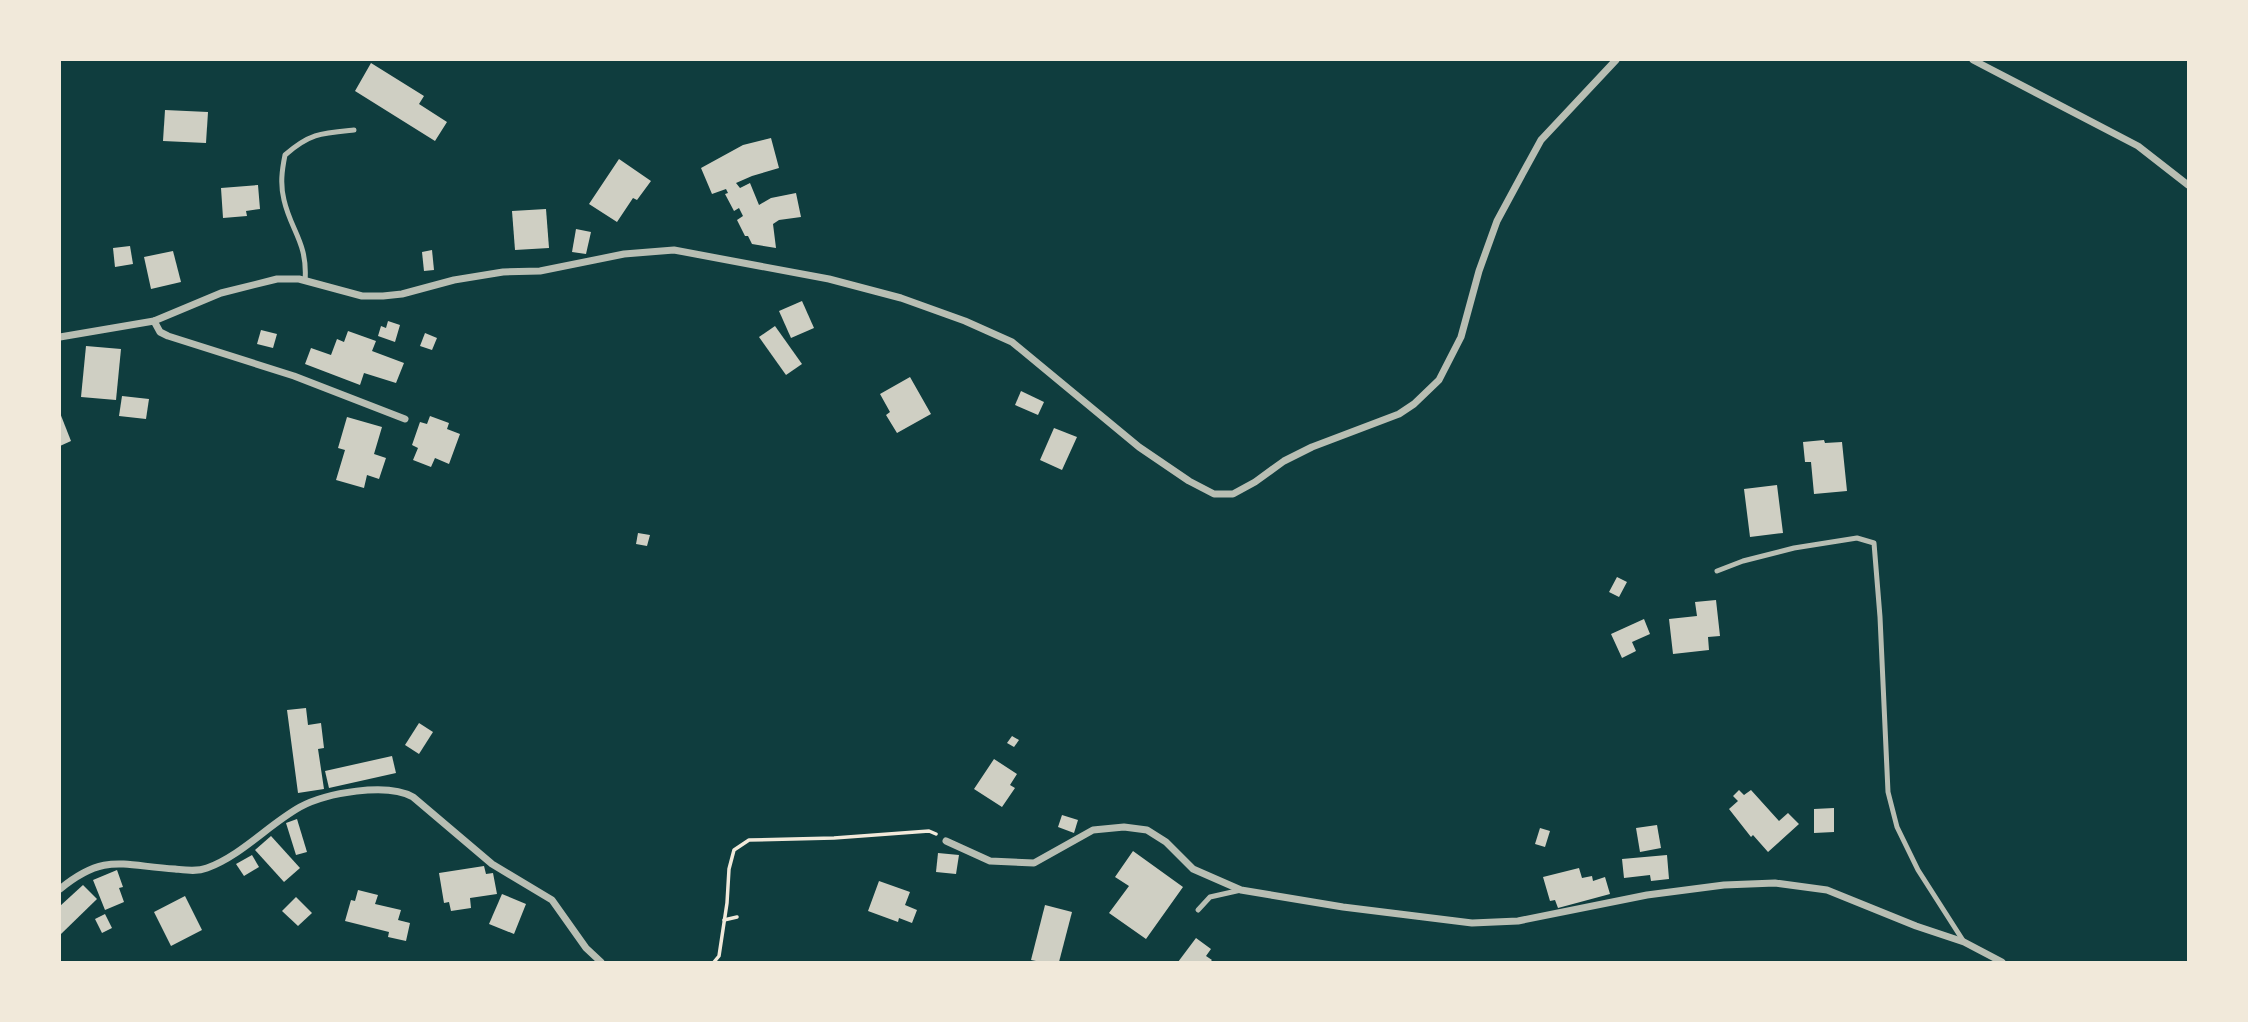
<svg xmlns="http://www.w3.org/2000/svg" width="2248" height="1022" font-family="'Noto Serif',serif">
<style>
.building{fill:#cfcfc3}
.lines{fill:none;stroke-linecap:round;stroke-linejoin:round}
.path{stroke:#f1e9da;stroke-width:3.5}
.service{stroke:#b8beb3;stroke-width:5}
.minor{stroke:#b8beb3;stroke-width:7}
</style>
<rect width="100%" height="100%" fill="#0f3d3e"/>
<!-- building -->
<g class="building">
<polygon points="371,63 424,96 419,104 447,122 435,141 355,91"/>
<polygon points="165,110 208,112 206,143 163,141"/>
<polygon points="771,138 779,168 752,176 736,183 740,188 750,183 759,205 771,198 796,193 801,217 779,220 773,224 776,248 752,244 748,236 745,236 737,220 743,216 739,208 734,211 725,194 728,193 726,189 712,194 701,168 743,145"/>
<polygon points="619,159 651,181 637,200 633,198 617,222 589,204"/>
<polygon points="258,185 260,209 246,211 247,216 223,218 221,188"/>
<polygon points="546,209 549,248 515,250 512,211"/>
<polygon points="576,229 591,232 586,254 572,252"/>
<polygon points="130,246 133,264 115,267 113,248"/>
<polygon points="432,250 434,270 424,271 422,252"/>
<polygon points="173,251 181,282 151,289 144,257"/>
<polygon points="802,301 814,328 791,338 779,311"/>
<polygon points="388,321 400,325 395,342 378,336 381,326 386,328"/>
<polygon points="775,326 802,364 786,375 759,337"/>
<polygon points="261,330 277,334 273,348 257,344"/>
<polygon points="348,331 376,341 372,351 404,363 396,383 364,373 360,385 305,364 311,348 331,355 337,339 344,342"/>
<polygon points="425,333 437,338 432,350 420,346"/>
<polygon points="86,346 121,349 116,400 81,397"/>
<polygon points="910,377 931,414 897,433 886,415 890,412 880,394"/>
<polygon points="1021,391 1044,402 1038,415 1015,405"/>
<polygon points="122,396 149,399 146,419 119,416"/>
<polygon points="60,413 71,441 60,446"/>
<polygon points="430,416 449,423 447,429 460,434 449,464 435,458 431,467 413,460 418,448 412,445 420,422 427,424"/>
<polygon points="347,417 382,427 374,454 386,458 379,479 367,475 364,488 336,480 345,450 338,448"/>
<polygon points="1054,428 1077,437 1062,470 1040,460"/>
<polygon points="1824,440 1825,443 1842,442 1847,491 1814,494 1811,462 1805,462 1803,442"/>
<polygon points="1777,485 1783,533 1750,537 1744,489"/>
<polygon points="638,533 650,535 647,546 636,544"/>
<polygon points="1617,577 1627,582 1619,597 1609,592"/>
<polygon points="1716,600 1720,636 1708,637 1709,650 1673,654 1669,619 1697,616 1695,602"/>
<polygon points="1644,619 1650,634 1632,642 1636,651 1622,658 1611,634"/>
<polygon points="306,708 308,725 321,723 324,748 318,749 324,789 298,793 287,710"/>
<polygon points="419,723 433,732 419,754 405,745"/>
<polygon points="1012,736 1019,740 1014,747 1007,743"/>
<polygon points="392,756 396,773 329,788 325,771"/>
<polygon points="994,759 1017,774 1010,785 1015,788 1002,807 974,789"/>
<polygon points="1739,790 1744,795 1751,790 1779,821 1788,813 1799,824 1768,852 1753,835 1751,837 1729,809 1738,801 1733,796"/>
<polygon points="1834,808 1834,832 1814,833 1814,809"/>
<polygon points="1062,815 1078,820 1074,833 1058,827"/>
<polygon points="297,819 307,852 296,855 286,823"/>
<polygon points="1657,825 1661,848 1640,852 1636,828"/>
<polygon points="1540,828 1550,831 1545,847 1535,844"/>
<polygon points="271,836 300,868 284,882 255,850"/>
<polygon points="1133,851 1183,887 1146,939 1109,913 1129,886 1115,877"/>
<polygon points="938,853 959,855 956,874 936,872"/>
<polygon points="252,855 259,867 244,876 236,864"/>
<polygon points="1667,855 1669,879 1651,881 1650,875 1624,878 1622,859"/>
<polygon points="484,866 486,874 493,873 497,894 470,898 471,908 451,911 449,902 444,903 439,873"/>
<polygon points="1579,868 1582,878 1592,876 1593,881 1605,877 1610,894 1558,908 1555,900 1550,901 1543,877"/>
<polygon points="117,870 123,887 119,888 124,902 105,910 93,880"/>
<polygon points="879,881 910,892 905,905 917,910 912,923 899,918 898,922 868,911"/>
<polygon points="83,885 97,899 60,935 60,906"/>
<polygon points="358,890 378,895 375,904 401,910 398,920 410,923 406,941 388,937 389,932 345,921 351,900 355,901"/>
<polygon points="502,894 526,904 514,934 489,924"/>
<polygon points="185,896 202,930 171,946 154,912"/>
<polygon points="296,897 312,913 298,926 282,911"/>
<polygon points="1045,905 1072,912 1059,962 1041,962 1031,960"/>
<polygon points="105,914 112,928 102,933 95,919"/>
<polygon points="1196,938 1211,949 1206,956 1212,960 1210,962 1178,962"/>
</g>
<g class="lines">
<!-- path -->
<g class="path">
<polyline points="724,920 737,917"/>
<polyline points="714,962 719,956 727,903 729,869 734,850 749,840 834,838 929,831 936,834"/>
</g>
<!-- service -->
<g class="service">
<path d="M305 281C308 243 291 231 284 200 280 184 282 170 285 155 310 133 322 133 354 130"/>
<polyline points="1717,571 1743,561 1794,548 1857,538 1874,543 1880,617 1888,792 1897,827 1918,870 1964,942"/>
<polyline points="1198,910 1210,897 1241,890"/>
</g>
<!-- minor -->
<g class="minor">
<polyline points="1973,60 2138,146 2188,185"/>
<polyline points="154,321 160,332 168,336 294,376 405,419"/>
<polyline points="60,337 154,321 221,293 277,279 299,279 362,296 383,296 402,294 454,280 503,272 540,271 624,254 674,250 829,279 901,298 965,321 1012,342 1139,447 1189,481 1214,494 1233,494 1255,482 1284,461 1312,447 1399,414 1414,404 1439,380 1461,337 1479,271 1497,221 1524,171 1541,140 1616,60"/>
<polyline points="946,841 990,861 1034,863 1093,830 1124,827 1147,830 1166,842 1193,869 1241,890 1343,907 1472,923 1518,921 1647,895 1724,885 1775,883 1827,890 1916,926 1964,942 2002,962"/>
<path d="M60 889C105 852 123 866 175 869 185 870 197 872 207 868 242 855 268 825 300 807 326 793 387 782 413 797L492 864 552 900 586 948 601 962"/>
</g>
</g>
<!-- border -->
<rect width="2248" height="1022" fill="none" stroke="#f1e9da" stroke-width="122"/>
</svg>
